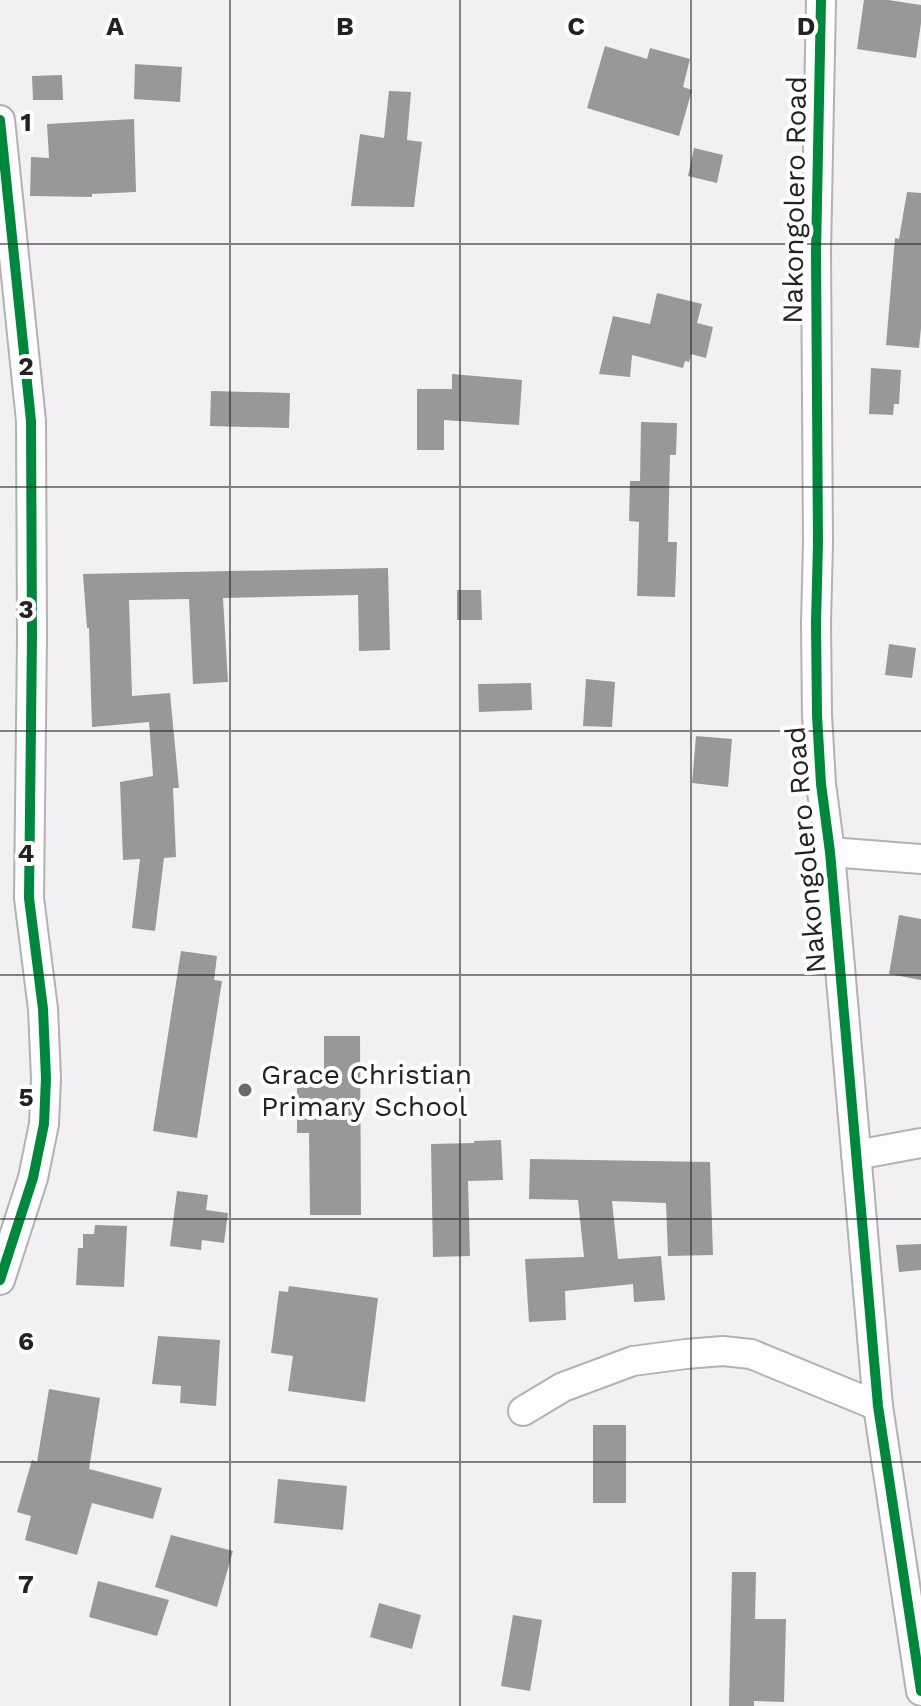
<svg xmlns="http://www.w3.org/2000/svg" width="921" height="1706" font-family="'Work Sans',sans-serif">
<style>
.building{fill:#999797}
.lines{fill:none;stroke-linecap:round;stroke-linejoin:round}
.minor-casing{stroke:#b3b1b3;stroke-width:32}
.minor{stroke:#fdfdfd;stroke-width:28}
.cycleway-casing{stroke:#fffeff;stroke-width:15}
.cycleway{stroke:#00873e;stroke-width:10}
.grid{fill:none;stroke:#232223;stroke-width:2;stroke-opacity:0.55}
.poi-dot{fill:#6c6a6c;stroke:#fffeff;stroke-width:3}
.labels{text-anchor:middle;stroke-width:8;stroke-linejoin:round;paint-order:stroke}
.street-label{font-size:28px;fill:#232223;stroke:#fffeff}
.poi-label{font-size:28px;fill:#232223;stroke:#fffeff;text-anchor:start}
.grid-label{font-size:26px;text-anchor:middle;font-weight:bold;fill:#232223;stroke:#fffeff;stroke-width:8;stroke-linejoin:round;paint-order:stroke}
</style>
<rect width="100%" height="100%" fill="#f3f0f3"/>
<!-- building -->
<g class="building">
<polygon points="864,0 888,0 921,5 921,23 916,58 857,49"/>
<polygon points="605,46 647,59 650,48 690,59 683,87 692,90 679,136 587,108"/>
<polygon points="135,64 182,67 180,102 134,99"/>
<polygon points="62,75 63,100 33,100 32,76"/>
<polygon points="389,91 411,92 407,140 422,142 414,207 351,206 360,134 384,138"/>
<polygon points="134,119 136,192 92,194 92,197 30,196 31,157 49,158 47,124"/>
<polygon points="694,148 723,155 717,183 688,176"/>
<polygon points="907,192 921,193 921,328 919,348 886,345 895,238 899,239"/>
<polygon points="657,293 702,304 697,323 713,327 706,358 691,354 689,362 685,361 683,368 632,355 630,377 599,374 613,316 650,324"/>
<polygon points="871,368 901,370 899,404 894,404 893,415 869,414"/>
<polygon points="452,374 522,380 519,425 444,420 444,450 417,450 417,389 452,389"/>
<polygon points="211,391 290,393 289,428 210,426"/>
<polygon points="641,422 677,423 676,455 670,455 668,542 677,542 675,597 637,596 639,522 629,521 630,481 640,481"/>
<polygon points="388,568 390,650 359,651 358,595 223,598 228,682 193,684 189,599 129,600 132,696 170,693 179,788 173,788 176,857 164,858 155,931 132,928 140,859 123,860 120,782 153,776 149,722 92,727 89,628 87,628 83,574"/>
<polygon points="457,590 481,590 482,620 457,620"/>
<polygon points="889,644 916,648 912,678 885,675"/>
<polygon points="586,679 615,682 612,727 583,726"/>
<polygon points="531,683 532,710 479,712 478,684"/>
<polygon points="696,736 732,739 728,787 692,783"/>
<polygon points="899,915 921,919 921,980 889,974"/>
<polygon points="181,951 217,956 214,980 222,981 197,1138 153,1131"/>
<polygon points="324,1036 360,1036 361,1215 310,1215 309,1133 297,1133 297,1072 324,1072"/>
<polygon points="501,1140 503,1180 468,1181 470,1256 433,1257 431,1144 474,1143 474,1141"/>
<polygon points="530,1159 710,1162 713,1255 668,1256 666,1203 612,1201 618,1259 661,1256 665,1300 634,1302 633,1284 565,1291 566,1320 529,1322 525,1259 584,1257 578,1200 529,1199"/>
<polygon points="177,1191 208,1195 206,1210 228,1213 224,1243 202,1240 201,1250 170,1246"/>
<polygon points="95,1225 127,1226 124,1287 76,1285 78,1248 83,1248 83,1234 94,1234"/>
<polygon points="921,1244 921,1270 899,1272 896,1245"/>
<polygon points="289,1286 378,1298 365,1402 288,1391 293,1356 271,1353 279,1291 288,1292"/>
<polygon points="158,1336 220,1340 216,1406 180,1403 181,1386 152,1384"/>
<polygon points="49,1389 100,1398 89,1469 162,1488 153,1519 92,1503 77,1555 25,1540 31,1516 17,1512 32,1460 37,1462"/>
<rect x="593" y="1425" width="33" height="78"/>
<polygon points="278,1479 347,1486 343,1530 274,1523"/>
<polygon points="171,1535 233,1551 217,1607 155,1587"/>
<polygon points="732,1572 756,1572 755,1619 786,1619 784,1702 754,1701 754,1706 729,1706"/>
<polygon points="98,1581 169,1600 157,1636 89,1617"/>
<polygon points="379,1603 421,1615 412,1649 370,1637"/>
<polygon points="513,1615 542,1620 530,1691 501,1686"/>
</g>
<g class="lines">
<!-- minor casing -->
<g class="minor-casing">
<g id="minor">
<polyline points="821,0 816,252 818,543 816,623 817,715 821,784 830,852 878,1406 921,1691"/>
<polyline points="0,120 31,421 32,637 29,898 43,1009 46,1078 44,1124 33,1178 0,1280"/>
<polyline points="830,852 921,859"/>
<polyline points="856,1155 921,1143"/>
<polyline points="523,1411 563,1387 633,1361 686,1354 723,1351 751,1354 878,1406"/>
</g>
</g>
<!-- minor -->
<use href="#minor" class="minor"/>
<!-- cycleway casing -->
<g class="cycleway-casing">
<g id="cycleway">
<polyline points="821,0 816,252 818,543 816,623 817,715 821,784 830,852 878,1406 921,1691"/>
<polyline points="0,120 31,421 32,637 29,898 43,1009 46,1078 44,1124 33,1178 0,1280"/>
</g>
</g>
<!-- cycleway -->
<use href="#cycleway" class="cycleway"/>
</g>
<!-- grid -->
<path class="grid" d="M230 0V1706M460 0V1706M691 0V1706M0 244H921M0 487H921M0 731H921M0 975H921M0 1219H921M0 1462H921"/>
<!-- markers -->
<circle class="poi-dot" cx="245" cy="1090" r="8"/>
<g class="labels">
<!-- street labels -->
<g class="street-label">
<text transform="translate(794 200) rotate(-89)" y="10">Nakongolero Road</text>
<text transform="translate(805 850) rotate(-95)" y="10">Nakongolero Road</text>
</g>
<!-- poi labels -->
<g class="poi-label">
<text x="261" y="1084">Grace Christian<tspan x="261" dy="32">Primary School</tspan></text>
</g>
</g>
<g class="grid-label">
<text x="115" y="35">A</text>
<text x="345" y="35">B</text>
<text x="576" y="35">C</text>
<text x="806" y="35">D</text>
<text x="26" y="131">1</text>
<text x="26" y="375">2</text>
<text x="26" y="618">3</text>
<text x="26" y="862">4</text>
<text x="26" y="1106">5</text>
<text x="26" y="1350">6</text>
<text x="26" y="1593">7</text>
</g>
</svg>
